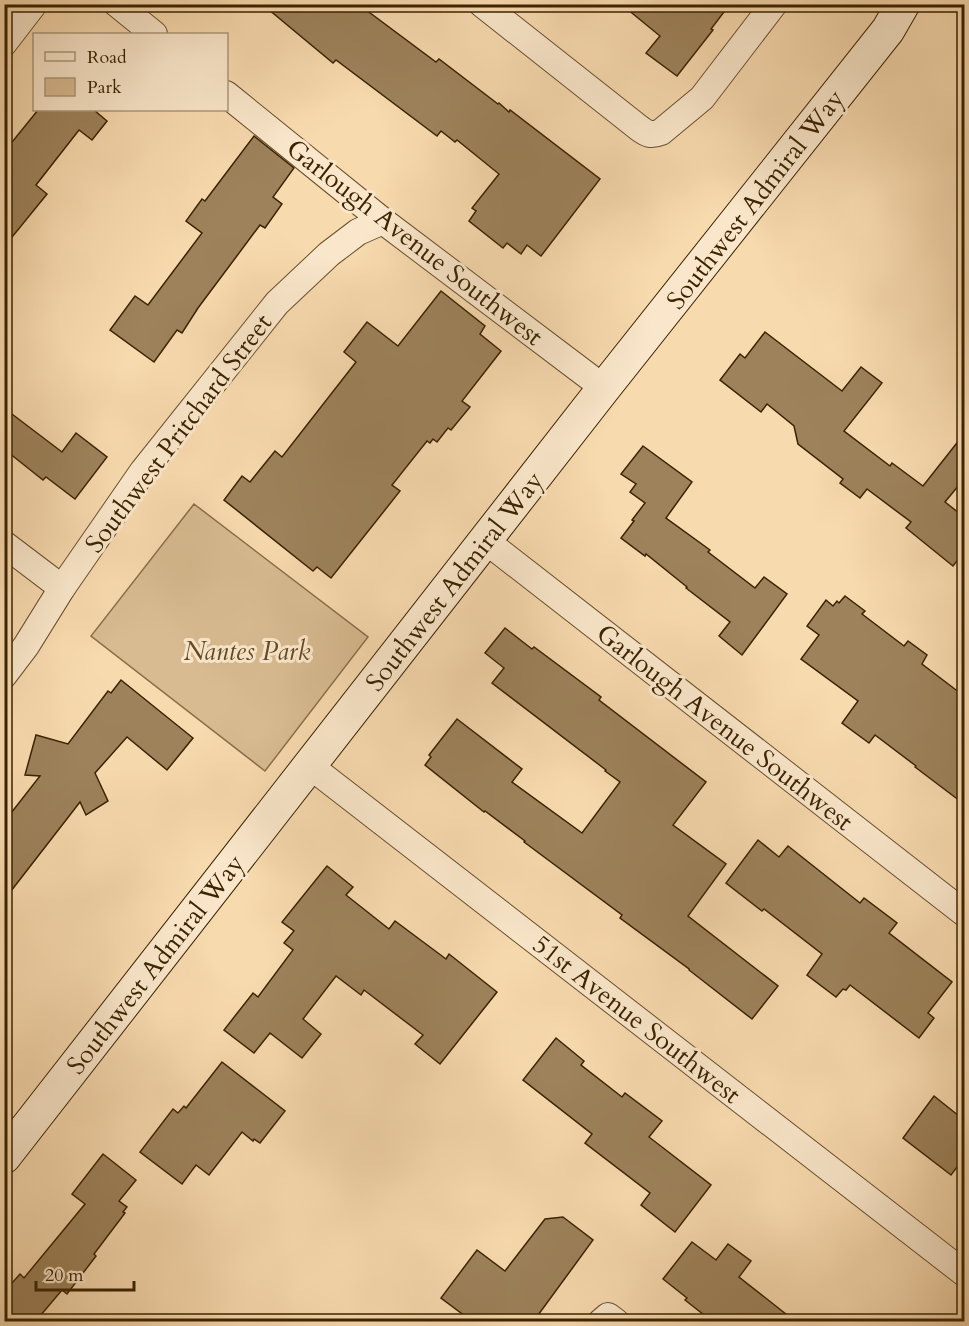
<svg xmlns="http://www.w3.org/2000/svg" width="969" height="1326" font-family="Cardo,serif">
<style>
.green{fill:#d8bb91;stroke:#896f49;stroke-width:1.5}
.building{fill:#9d825b;stroke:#3a2301;stroke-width:1.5}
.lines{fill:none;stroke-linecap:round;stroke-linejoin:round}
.minor-casing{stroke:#6a512c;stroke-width:28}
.secondary-casing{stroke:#3a2301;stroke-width:35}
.minor{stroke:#fae7cb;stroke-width:26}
.secondary{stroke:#fae7cb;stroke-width:33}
.labels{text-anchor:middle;stroke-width:6;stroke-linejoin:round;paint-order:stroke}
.street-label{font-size:26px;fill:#3a2301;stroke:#fae7cb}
.park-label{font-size:26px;font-style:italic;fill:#624925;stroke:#fae7cb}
</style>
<rect width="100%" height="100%" fill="#f8daaf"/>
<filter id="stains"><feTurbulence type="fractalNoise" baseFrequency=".00333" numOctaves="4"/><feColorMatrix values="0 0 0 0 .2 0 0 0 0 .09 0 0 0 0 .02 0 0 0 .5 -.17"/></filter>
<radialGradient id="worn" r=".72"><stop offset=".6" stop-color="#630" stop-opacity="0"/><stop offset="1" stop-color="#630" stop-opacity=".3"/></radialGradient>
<!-- green -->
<polygon class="green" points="194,504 368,637 265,771 91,636"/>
<!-- building -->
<g class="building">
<polygon points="262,4 358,4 436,62 439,59 498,104 499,103 509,112 510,110 600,179 541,256 527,245 521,254 507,243 503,248 469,221 476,211 472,208 499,174 457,140 455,142 441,131 437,136 336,60 333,63"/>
<polygon points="621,4 730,4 711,29 713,30 677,76 646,53 660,36"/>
<polygon points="38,110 94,110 107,121 92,140 79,130 36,185 47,194 4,247 4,152"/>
<polygon points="254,136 294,168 273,197 282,204 265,228 260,225 198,308 182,333 177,330 154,362 110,330 135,296 148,305 202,233 186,221 202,199 205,201"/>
<polygon points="441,291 485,326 480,334 501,351 462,401 470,407 451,430 448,428 437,442 433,439 430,443 427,441 392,485 400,491 331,578 317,567 313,571 224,500 242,476 250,482 275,451 282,457 356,362 344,352 367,322 398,346"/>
<polygon points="765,332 842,391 861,367 882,383 844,431 890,466 892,463 923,486 964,434 964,479 945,502 964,517 964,552 953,566 906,528 911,522 867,489 860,498 840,483 843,479 798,444 794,426 767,404 761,412 720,380 740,354 745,358"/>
<polygon points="4,408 62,452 76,433 107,457 75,499 46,477 43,480 4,449"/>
<polygon points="643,446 692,482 666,518 710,550 708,552 755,588 764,577 787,594 742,655 719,636 730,622 686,588 687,587 646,554 645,556 621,538 634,521 632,520 645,503 630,492 636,484 621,474"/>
<polygon points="845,596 865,611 862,614 904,646 908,641 927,655 922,664 964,696 964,804 915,767 916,766 875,735 869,743 842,723 858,701 801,659 819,635 807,626 826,600 833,606 837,601 839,603"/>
<polygon points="505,628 532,649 534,647 601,697 599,700 706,782 673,825 726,864 688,916 778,986 752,1019 689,970 689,969 620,918 622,915 524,842 525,841 485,811 484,812 425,765 431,757 429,755 457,719 522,769 512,782 582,833 620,782 605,771 606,770 492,683 504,668 485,653"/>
<polygon points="121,680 193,738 167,770 127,737 95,773 108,801 86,815 80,802 4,900 4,822 40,776 25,775 36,735 68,744 108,691 111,693"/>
<polygon points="758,840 779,857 788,846 860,903 864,898 897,923 889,933 952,982 928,1013 934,1018 919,1038 850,985 846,990 843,989 836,997 807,975 822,954 764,909 762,911 726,883"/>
<polygon points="327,866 353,887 346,895 389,929 395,921 446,959 449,954 497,992 440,1064 415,1044 423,1035 364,990 361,995 336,976 303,1019 321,1034 302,1058 270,1033 254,1053 224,1030 253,993 258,997 293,950 284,943 294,931 282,922"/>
<polygon points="556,1038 584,1061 581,1065 622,1097 625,1093 662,1121 649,1137 711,1185 675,1232 641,1205 650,1193 585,1143 592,1134 523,1080"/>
<polygon points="222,1062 285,1111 260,1143 254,1139 253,1141 242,1132 209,1175 196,1165 182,1184 140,1152 173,1109 178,1113 184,1106 186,1108"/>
<polygon points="934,1096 964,1120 964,1158 951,1175 903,1138"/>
<polygon points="103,1154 136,1180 119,1201 127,1207 123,1212 125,1213 94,1254 96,1256 67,1294 62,1290 35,1322 4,1322 4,1292 20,1274 24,1278 85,1204 72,1194"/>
<polygon points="563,1217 593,1240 533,1322 473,1322 441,1298 477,1250 505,1271 545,1219"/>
<polygon points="692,1242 716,1260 728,1244 751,1261 739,1277 796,1322 713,1322 685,1300 687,1298 663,1279"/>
</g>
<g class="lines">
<!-- minor casing -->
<g class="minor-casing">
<g id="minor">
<polyline points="117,4 154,34"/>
<path d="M482 4 639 128C647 134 651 136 661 132L702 98 774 4"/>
<polyline points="4,43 34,4"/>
<polyline points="226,94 383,221 604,388"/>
<polyline points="486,541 964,913"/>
<polyline points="4,544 62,588"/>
<polyline points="4,675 26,646 62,588 143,471 277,303 329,254 358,232 383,221"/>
<polyline points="310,766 964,1273"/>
<polyline points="601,1322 608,1316 616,1322"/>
</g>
</g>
<!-- secondary casing -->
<g class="secondary-casing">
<polyline id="secondary" points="4,1157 604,388 888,30 903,4"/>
</g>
<!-- minor -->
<use href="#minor" class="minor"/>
<!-- secondary -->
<use href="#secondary" class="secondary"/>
</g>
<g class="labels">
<!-- street labels -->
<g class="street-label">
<text transform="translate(755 199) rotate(-52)" y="9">Southwest Admiral Way</text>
<text transform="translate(415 242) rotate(38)" y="9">Garlough Avenue Southwest</text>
<text transform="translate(178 433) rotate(-53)" y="9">Southwest Pritchard Street</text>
<text transform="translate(454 581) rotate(-52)" y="9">Southwest Admiral Way</text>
<text transform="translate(725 727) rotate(38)" y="9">Garlough Avenue Southwest</text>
<text transform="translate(155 964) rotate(-52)" y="9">Southwest Admiral Way</text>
<text transform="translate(637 1019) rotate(38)" y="9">51st Avenue Southwest</text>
</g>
<!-- park labels -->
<g class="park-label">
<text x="247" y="660">Nantes Park</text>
</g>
</g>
<!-- margin -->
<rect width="969" height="1326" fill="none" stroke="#f8daaf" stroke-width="24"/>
<rect x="6" y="6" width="957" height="1314" fill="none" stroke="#3a2301" stroke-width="3"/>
<rect x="12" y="12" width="945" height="1302" fill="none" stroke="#3a2301" stroke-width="1.5"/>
<!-- legend -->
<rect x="33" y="33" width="195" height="78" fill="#fae7cb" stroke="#ad997a" stroke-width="1.5"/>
<rect x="45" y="52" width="30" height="9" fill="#fae7cb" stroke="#ad997a" stroke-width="1.5"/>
<text x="87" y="63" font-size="18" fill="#3a2301">Road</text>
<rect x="45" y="78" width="30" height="18" fill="#d8bb91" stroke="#ad997a" stroke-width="1.5"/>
<text x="87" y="93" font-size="18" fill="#3a2301">Park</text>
<!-- scale -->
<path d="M36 1281v9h98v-9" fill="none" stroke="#3a2301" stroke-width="3"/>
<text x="45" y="1281" font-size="18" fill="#3a2301" stroke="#fae7cb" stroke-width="4.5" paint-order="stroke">20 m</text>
<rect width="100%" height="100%" filter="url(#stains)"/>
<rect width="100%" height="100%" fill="url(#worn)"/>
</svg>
